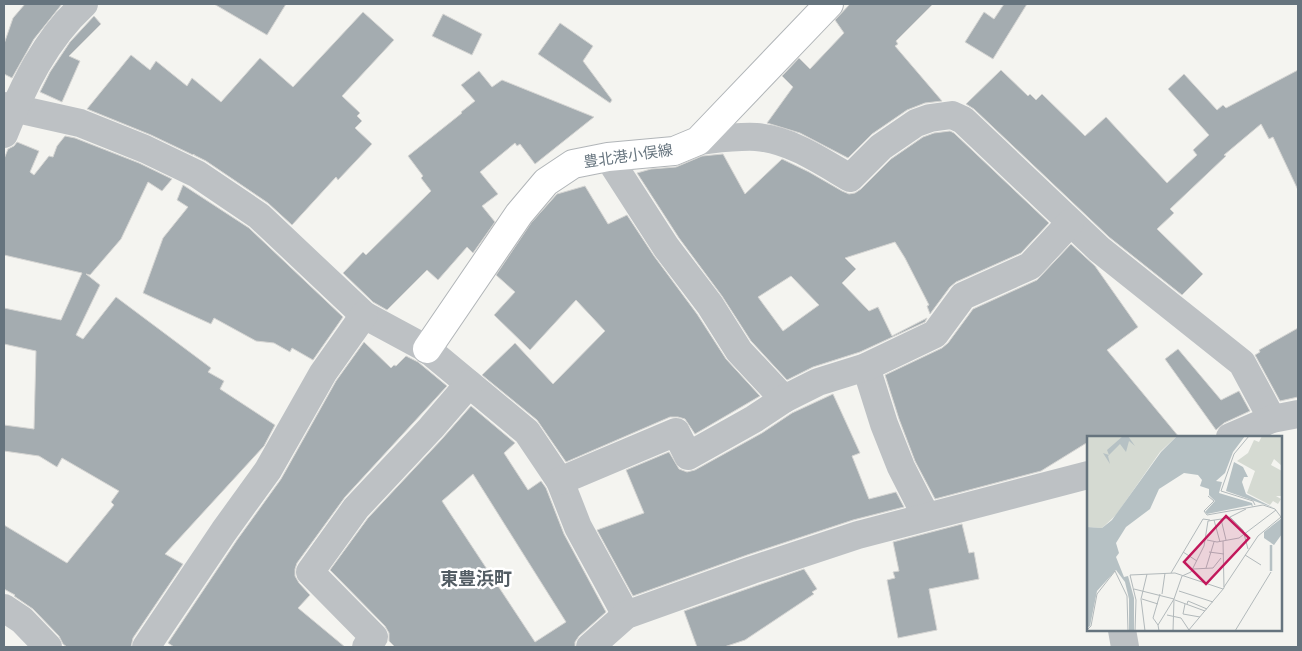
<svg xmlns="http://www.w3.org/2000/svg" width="1302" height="651" font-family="Karla,'Noto Sans JP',sans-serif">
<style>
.building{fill:#a4acb0;stroke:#d5d5d3;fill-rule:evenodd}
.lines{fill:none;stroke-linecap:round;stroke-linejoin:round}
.major-casing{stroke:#b1b5b8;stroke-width:30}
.minor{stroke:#bdc1c4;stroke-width:28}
.major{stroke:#fff;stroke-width:28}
.labels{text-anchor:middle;stroke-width:5;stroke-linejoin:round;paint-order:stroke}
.street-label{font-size:15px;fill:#66747e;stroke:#fff}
.quarter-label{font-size:18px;font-weight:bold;fill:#535d64;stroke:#fff}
.inset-river{fill:none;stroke:#b6c1c4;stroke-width:2.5}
.inset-road{fill:none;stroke:#b2b9bb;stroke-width:1}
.view{fill:#c2185b;fill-opacity:0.15;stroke:#c2185b;stroke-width:2.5}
.inset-edge{fill:none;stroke:#66747e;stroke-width:2.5}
</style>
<rect width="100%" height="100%" fill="#f4f4f0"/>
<!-- building -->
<g class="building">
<polygon points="25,4 62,4 34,39 12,78 4,74 4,44 13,18"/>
<polygon points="214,4 286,4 267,35"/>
<polygon points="850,4 933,4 896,41 898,44 895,46 942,101 925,103 907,110 872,134 848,158 800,133 767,123 793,87 782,76 799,58 810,69 844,33 835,20"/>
<polygon points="1004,4 1027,4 993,59 965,42 984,12 994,19"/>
<polygon points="363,12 394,40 342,96 360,113 357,116 362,121 355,128 372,144 338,180 336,177 292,225 268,203 206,161 194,155 194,154 193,155 151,135 87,109 131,55 150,70 156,61 187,86 192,78 221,102 260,58 293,87"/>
<polygon points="443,14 482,34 472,55 432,36"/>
<polygon points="94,16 101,24 69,56 80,61 62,102 40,92 50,72 70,42"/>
<polygon points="560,23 593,46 583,61 612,100 610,103 538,54"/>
<polygon points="1001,70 1028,96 1030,94 1036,100 1042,94 1085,136 1106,117 1167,183 1197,155 1193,150 1209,135 1168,89 1184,74 1217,110 1223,105 1226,108 1298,70 1298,190 1273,137 1269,139 1261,124 1224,155 1226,156 1170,209 1174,213 1157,229 1203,274 1182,295 1109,237 974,109 966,104"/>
<polygon points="479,71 492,87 502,80 594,117 535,164 520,144 517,146 515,143 480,172 498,194 482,206 495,222 473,253 467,247 438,280 427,270 387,310 373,302 343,273 363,252 366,255 431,191 421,178 423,176 408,156 462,113 461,112 475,101 461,85"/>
<path d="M950 131 954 133 1049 223 1021 253 956 282 950 287 930 314 927 306 929 305 905 258 895 242 845 258 856 269 842 283 869 311 878 307 892 336 927 318 925 322 860 352 813 367 787 380 751 341 722 296 679 238 637 173 651 169 676 167 702 156 723 154 745 194 782 159 809 172 842 191 849 194 855 193 861 189 891 159 923 137 934 133ZM791 276 819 305 783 331 758 297Z"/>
<polygon points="65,136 75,138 139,163 172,179 162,191 148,182 121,239 90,275 86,274 100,285 76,335 83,339 116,297 211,368 208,372 224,381 220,389 275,425 264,446 165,554 183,564 133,638 131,647 67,647 63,644 59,636 33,609 14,596 15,595 4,589 4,525 67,563 114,505 111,502 119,491 62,458 57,467 39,456 4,451 4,425 34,429 36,351 4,344 4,308 61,320 82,273 4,255 4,159 8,149 14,146 17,142 39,151 30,172 34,175 49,156 53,157 57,146"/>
<polygon points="183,185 249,228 343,317 313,360 292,348 290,352 274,343 256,341 214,318 211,324 143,293 163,238 188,207 177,200"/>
<polygon points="585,186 608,224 627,215 654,256 697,314 726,359 760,396 695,434 685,419 678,417 670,417 566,462 537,420 482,375 515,343 553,384 605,331 576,300 530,350 494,315 515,292 496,275 531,223 557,194"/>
<polygon points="1071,244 1095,266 1138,327 1107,350 1179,437 1088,437 1088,442 1041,471 935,499 915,461 899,419 885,375 942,348 948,343 973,309 1037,280"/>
<polygon points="1298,328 1298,397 1280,401 1255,355 1260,352 1259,350"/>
<polygon points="364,342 391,368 394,365 396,366 406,356 418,362 447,386 345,497 297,563 295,569 295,576 299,583 310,595 298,608 345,647 174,647 168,643 237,540 281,479 336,381"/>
<polygon points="1178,349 1221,400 1239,391 1250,411 1224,423 1216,430 1165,359"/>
<polygon points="833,394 860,453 852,456 869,499 896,492 904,507 853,520 747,555 633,596 597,530 644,513 626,470 669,452 679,469 687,472 695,470 762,433 792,413"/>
<path d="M471 406 515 443 504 453 528 490 541 481 546 488 564 534 606 612 579 636 575 642V647H395L389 641V633L385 626 330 570 368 518 442 439ZM473 474 566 622 535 642 442 501Z"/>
<polygon points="962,524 969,553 974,552 979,579 929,589 937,630 898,638 887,580 895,578 893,572 899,571 893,542"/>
<polygon points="804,569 817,589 812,592 814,594 745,640 724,647 697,647 684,611"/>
</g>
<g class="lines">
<!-- major casing -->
<g class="major-casing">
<polyline id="major" points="427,349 519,214 546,182 573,164 608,157 674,151 698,141 829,4"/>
</g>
<!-- minor -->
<g class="minor">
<polyline points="4,106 80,123 145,149 197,174 259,216 364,315 427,349 527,432 560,481 578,527 626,615"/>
<path d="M4 134C23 86 45 40 84 4"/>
<path d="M698 141C717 139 737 136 756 137 791 140 821 161 850 178L881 147 916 123 930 118 952 115 963 120 1099 249 1242 363 1272 419"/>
<polyline points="608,157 666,247 710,305 739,351 784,399"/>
<polyline points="866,367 884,424 901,467 926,516"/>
<polyline points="1230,437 1272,419 1298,414"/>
<polyline points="560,481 676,432 688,456 754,419 784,399 818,382 866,367 935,334 963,296 1030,266 1070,223"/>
<polyline points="4,608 22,620 48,647"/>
<polyline points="1122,630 1125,647"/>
<polyline points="146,647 224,531 268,470 323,373 364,315"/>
<polyline points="366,647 374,637 310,572 356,508 431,428 469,384"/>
<polyline points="590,647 626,615 752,570 858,535 1088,475"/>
</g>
<!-- major -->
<use href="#major" class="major"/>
</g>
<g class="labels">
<!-- street labels -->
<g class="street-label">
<text transform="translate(628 156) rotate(-8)" y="5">豊北港小俣線</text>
</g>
<!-- quarter labels -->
<g class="quarter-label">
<text x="476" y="585">東豊浜町</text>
</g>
</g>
<!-- overview -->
<g transform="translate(1087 436)">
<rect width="195" height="195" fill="#f4f4f0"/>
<path d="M0 0H90L73 16 29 79 15 92 0 91ZM175 0H195V30L187 23 184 29 195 35V60H189L194 63 191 68 186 65 183 69 160 57 168 35 150 25 161 17 167 4 172 6Z" fill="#d5dad2"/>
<path d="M36 0H41L48 10 42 5 39 16 33 8 21 20 23 28 16 17 22 19 20 14ZM90 0H158L146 16 138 37 129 45 135 46 132 57 165 67 166 71 164 69 120 78 118 76 128 65 122 59V53L113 50 115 44 111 39 97 37 72 53 63 73 39 91 29 107 32 117 29 121 37 141 41 140 47 162V195H42V163L38 146 29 134 10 155 3 190 0 192V91L15 92 25 84 74 16ZM147 26 156 31 161 41H157L155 46 159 58 187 72 139 55ZM195 82V98L187 109 177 102V96Z" fill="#b6c1c4"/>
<path class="inset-river" d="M184 109V135"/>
<path class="inset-road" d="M162 0 147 18 134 55 166 65 168 69M121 60 127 65 117 75 120 79 176 69 188 73 194 81 171 100 137 151M143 81 156 94 161 113M134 83 139 104M127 84 133 106M120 104 130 106 152 102 189 74M96 116 110 125M122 116 137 118M158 119 174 129M119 132 127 106M106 133 126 132 134 122M84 137 116 83 123 84M47 153 87 163 71 189 72 195M92 155 126 166M75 158 78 137M55 163 71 168M88 164 118 175M98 168 96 178 113 181M100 168 101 165 120 173M80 179 94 182 102 194M71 189 66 182 73 158M0 194 4 190 10 158 28 135 40 160 41 195M48 195 49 164 43 139 88 137 136 153M58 195 54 163 60 138M86 195 87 163 95 140 104 136 117 110 121 85 141 82 159 73M101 195 137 152 136 105M148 195 184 136"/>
<path class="view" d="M139 80 162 102 119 148 97 126Z"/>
<rect width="195" height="195" class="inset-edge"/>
</g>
<!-- border -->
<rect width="1302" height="651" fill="none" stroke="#66747e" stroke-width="10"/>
</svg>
